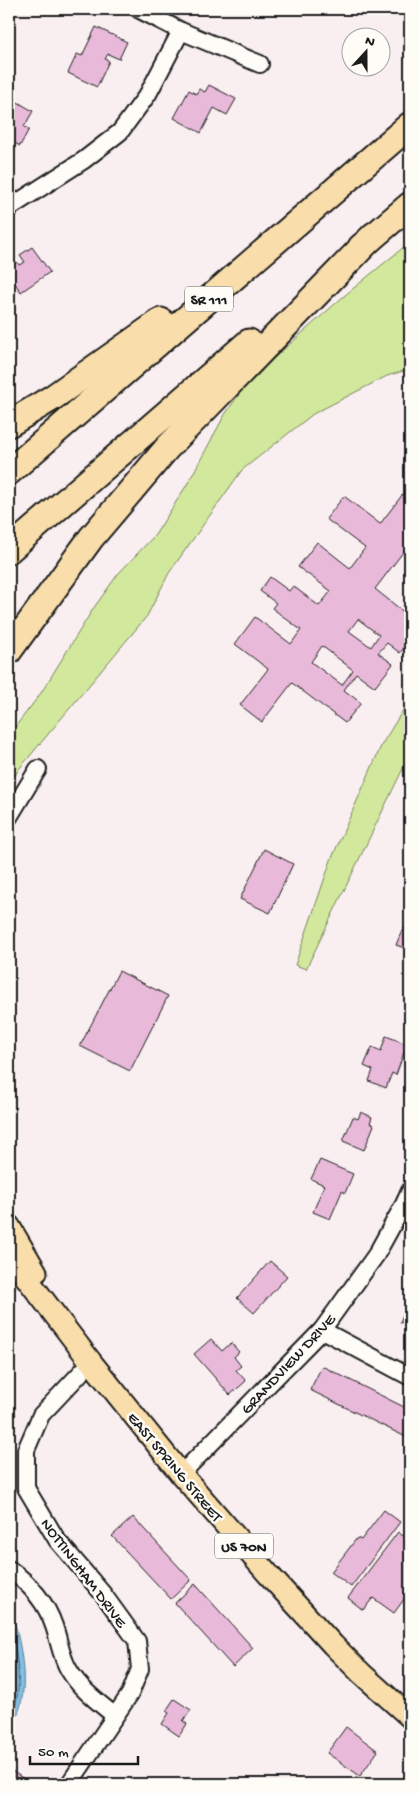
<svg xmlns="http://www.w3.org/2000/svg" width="419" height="1793" font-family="'Gochi Hand',sans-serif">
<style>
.green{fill:#d2e89c;stroke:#77825c}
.water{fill:#84c0e4;stroke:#5a7e94}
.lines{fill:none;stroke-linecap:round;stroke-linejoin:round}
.shore{stroke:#465e6c;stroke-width:1}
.building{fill:#e9b9da;stroke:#1c1c1c;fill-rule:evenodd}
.minor-casing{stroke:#1c1c1c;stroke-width:20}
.major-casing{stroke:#1c1c1c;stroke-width:25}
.highway-casing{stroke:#1c1c1c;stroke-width:29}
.minor{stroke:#fdfcf7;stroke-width:16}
.major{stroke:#f9deab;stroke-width:21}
.highway{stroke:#f9deab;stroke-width:25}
.labels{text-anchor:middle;stroke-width:5;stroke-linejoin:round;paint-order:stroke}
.shield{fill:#fdfcf7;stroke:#605f5e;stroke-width:1}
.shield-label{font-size:15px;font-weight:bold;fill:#1c1c1c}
.street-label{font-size:16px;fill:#1c1c1c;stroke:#fdfcf7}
</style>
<rect width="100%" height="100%" fill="#f9eff1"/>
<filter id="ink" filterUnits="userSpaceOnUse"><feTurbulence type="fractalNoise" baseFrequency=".02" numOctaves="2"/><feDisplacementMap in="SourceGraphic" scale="10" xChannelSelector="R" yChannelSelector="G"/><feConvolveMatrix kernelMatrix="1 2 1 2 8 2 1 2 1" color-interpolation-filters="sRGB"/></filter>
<g filter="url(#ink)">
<!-- green -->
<g class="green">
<polygon points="410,242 410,369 387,376 313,414 242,470 169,573 147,616 19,769 9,786 9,735 41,693 93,609 118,574 155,535 188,483 224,416 248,381 344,296"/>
<polygon points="410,699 410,754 306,969 295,965 331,860 382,744"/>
</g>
<!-- water -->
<path class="water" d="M9 1605C20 1635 35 1702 9 1727Z"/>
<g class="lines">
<!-- shore -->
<g class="shore">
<path d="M9 1620C16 1649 26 1694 9 1720"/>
<path d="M9 1648C12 1665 15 1688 9 1705"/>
</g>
</g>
<!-- building -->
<g class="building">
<polygon points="96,27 127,42 119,59 108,54 105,59 109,61 97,87 68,73 77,54 82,56"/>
<polygon points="209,85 236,99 227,115 214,108 201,133 174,118 189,90 196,94 199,89 205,92"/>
<polygon points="14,100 33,111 24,127 29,129 20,146 9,140 9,109"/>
<polygon points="32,247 50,272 21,292 9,275 9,267 17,262 19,265 25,262 20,255"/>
<path d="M403 494 410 499V543L375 589 410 617V640L400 653 387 643 378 653 393 664 375 687 356 673 344 690 361 703 345 723 292 683 262 722 240 705 268 669 235 644 255 617 291 644 301 630 272 608 276 603 260 591 270 577 289 591 293 586 319 606 331 591 298 567 317 542 350 568 365 548 326 519 344 496 380 524ZM358 619 379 635 371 647 349 631ZM322 646 353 670 342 685 311 662Z"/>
<polygon points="264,849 293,864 270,913 240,899"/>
<polygon points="403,928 410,931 410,950 396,945"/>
<polygon points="119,971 168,996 130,1071 80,1046"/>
<polygon points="386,1036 407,1044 396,1075 392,1073 386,1088 369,1081 373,1070 364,1066 372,1047 381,1051"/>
<polygon points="361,1112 372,1117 370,1123 374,1125 364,1150 343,1141 353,1117 358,1119"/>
<polygon points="320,1160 353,1174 345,1193 342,1191 330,1219 313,1212 324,1185 311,1179"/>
<polygon points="270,1261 287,1276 254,1313 237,1298"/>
<polygon points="410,1298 410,1326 400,1322"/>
<polygon points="211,1339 222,1351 231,1343 239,1352 234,1357 241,1366 236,1370 246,1381 230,1395 194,1354"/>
<polygon points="322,1366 410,1410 410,1439 310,1390"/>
<polygon points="384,1510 400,1522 351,1587 331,1572 357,1538 361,1540"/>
<polygon points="133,1517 191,1580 171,1599 112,1536"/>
<polygon points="410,1527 410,1591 394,1613 373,1598 363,1610 348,1598 398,1532 403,1536"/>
<polygon points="195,1584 253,1648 233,1667 175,1603"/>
<polygon points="174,1699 191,1710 183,1721 187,1724 179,1736 162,1724 169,1713 166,1711"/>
<polygon points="346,1727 378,1751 360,1776 327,1753"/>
<polygon points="9,1769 27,1781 25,1784 9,1784"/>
</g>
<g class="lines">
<!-- minor casing -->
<g class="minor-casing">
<g id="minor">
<polyline points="138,9 181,31 260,64"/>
<polyline points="9,208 84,160 120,132 148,94 181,31"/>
<polyline points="9,817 38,769"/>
<polyline points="322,1330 410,1377"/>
<polyline points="181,1474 322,1330 376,1255 404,1204 410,1191"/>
<path d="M9 1569C29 1583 46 1602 54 1626 59 1640 61 1657 69 1670 80 1689 98 1702 115 1716"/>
<polyline points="69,1784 130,1694 140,1669 137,1641 103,1594 57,1540 26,1488 26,1450 41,1415 91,1362"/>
</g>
</g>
<!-- major casing -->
<g class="major-casing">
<g id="major">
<polyline points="9,1226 36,1272"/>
<polyline points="9,1255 91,1362 181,1474 269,1575 333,1645 362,1674 410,1717"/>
</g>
</g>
<!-- highway casing -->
<g class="highway-casing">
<g id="highway">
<polyline points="361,247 410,205"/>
<polyline points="9,424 52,398 161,321"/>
<polyline points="9,472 410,125"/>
<polyline points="9,550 249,342"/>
<polyline points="9,651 91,538 167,448 374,235"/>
</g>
</g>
<!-- minor -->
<use href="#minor" class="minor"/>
<!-- major -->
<use href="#major" class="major"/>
<!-- highway -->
<use href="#highway" class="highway"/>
</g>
</g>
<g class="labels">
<!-- shield labels -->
<g class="shield">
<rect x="185" y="286.5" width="48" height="25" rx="4"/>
<rect x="215" y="1533.5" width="58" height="25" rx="4"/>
</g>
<g class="shield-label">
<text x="209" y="304">SR 111</text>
<text x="244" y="1551">US 70N</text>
</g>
<!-- street labels -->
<g class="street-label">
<text transform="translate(287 1363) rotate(-47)" y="6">GRANDVIEW DRIVE</text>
<text transform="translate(176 1466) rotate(50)" y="6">EAST SPRING STREET</text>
<text transform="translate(85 1572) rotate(53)" y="6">NOTTINGHAM DRIVE</text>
</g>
</g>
<!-- margin -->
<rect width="419" height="1793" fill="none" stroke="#fdfcf7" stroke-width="30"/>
<rect x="15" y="15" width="389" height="1763" fill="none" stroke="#1c1c1c" stroke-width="2" filter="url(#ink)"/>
<!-- north arrow -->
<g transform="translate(366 52) rotate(21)"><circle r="24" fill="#fdfcf7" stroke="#a3a29f"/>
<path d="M0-4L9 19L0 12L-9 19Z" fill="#1c1c1c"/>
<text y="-8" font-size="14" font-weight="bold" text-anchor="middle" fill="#1c1c1c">N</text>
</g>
<!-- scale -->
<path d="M30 1756v8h108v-8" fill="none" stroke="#1c1c1c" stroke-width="2.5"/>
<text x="38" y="1756" font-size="15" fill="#1c1c1c" stroke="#fdfcf7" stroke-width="4" paint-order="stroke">50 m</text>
</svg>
